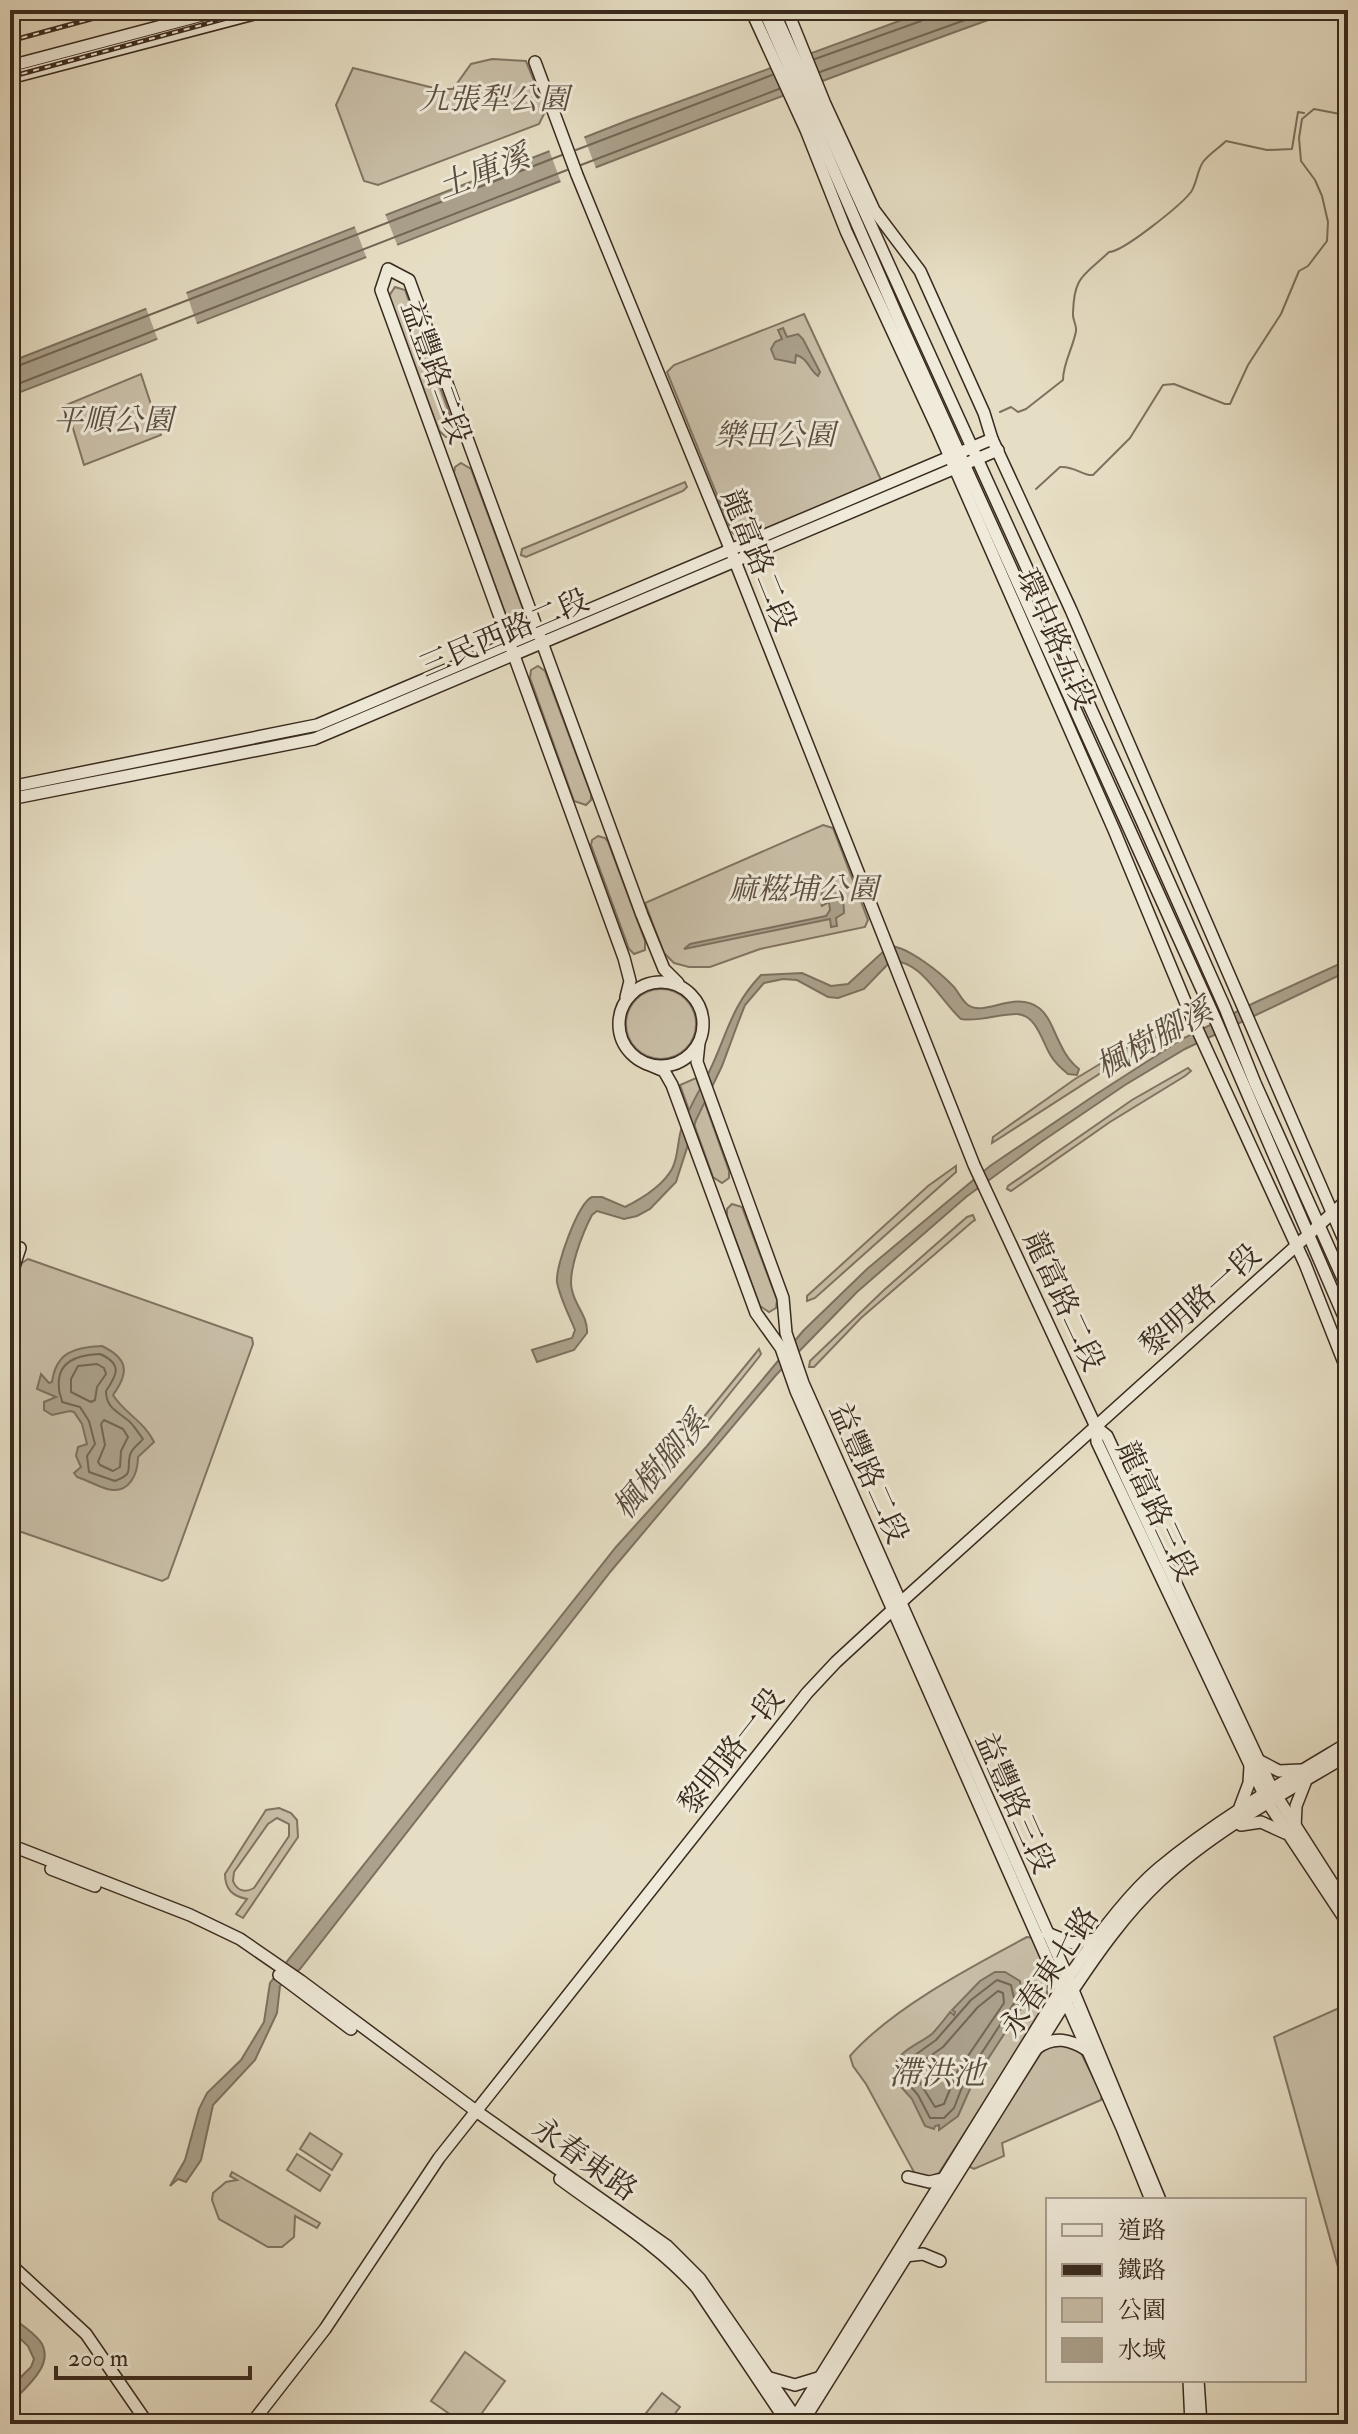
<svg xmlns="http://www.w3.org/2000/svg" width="1358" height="2434" font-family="'IM FELL Double Pica','Noto Serif TC',serif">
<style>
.green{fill:#c9bfa8;stroke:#817463;stroke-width:2;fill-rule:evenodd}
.water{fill:#aba18c;stroke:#7d7160;stroke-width:2}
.pier{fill:#e6dec4}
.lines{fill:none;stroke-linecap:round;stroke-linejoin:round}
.shore{stroke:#726655;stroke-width:2}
.stream{stroke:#7d7160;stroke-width:2}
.secondary-casing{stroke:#392a1e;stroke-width:14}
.secondary{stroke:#efead9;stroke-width:11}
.rail-casing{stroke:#392a1e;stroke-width:5}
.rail{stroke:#efead9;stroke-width:2;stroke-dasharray:6;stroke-linecap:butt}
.labels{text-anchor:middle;stroke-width:6;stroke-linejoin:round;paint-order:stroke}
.park-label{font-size:30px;font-style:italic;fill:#5d4f40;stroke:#efead9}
.street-label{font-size:30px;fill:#392a1e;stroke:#efead9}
.water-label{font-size:32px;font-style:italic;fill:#5b4e3f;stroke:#efead9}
</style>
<rect width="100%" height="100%" fill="#e6dec4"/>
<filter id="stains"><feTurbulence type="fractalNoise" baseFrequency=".0025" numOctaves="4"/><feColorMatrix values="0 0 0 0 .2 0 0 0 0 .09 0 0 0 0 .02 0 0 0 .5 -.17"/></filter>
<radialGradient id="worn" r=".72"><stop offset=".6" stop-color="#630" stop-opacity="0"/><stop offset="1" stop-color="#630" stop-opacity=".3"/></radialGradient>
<!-- green -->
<g class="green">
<polygon points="492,59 526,61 546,110 539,124 378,185 364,181 336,105 353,68 438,89 453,89 471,64"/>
<polygon points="395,287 405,290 455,429 451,436 446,437 439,431 390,299 389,296"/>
<polygon points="804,314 882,482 740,540 732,532 667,372 674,365"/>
<polygon points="141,374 161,435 84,465 66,405"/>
<polygon points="461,463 471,469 523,609 519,620 514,621 506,615 454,473 455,467"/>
<polygon points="685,482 687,487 683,491 526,557 521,555 522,549"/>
<polygon points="538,666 545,671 591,794 591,800 586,805 574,801 530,678 531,670"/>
<polygon points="823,825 833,828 868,920 865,927 760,949 710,967 689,967 674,963 664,953 645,903"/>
<polygon points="598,836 605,838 608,842 645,941 645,950 634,954 629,949 591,845 592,840"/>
<circle cx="661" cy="1024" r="35"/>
<polygon points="1168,1023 1169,1029 992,1143 993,1137 1075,1079"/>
<polygon points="1188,1068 1191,1071 1185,1076 1110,1122 1011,1191 1007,1189 1008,1186 1132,1100"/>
<polygon points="696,1078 729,1171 729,1178 722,1183 713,1177 680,1085"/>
<polygon points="956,1166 956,1172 815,1298 807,1301 807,1296 928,1186"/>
<polygon points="732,1204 742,1207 777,1300 776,1308 769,1312 760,1306 727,1216 727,1209"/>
<polygon points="973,1215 975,1220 972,1222 861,1318 814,1367 809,1367 810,1361 884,1290 967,1217"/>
<polygon points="28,1259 252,1338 253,1344 168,1578 162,1581 10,1528 10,1295 22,1263"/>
<polygon points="759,1349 761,1354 759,1357 691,1442 638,1502 635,1505 631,1504 630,1501 694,1429"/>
<path d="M279 1808 291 1813 297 1820 298 1837 243 1918 236 1914 247 1899C232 1896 225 1889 225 1874L266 1810ZM277 1818 289 1824V1836L254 1888C245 1893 237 1891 233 1881L234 1872 268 1824Z"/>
<path d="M1027 1937 1033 1938 1049 1979 1045 2007 939 2173 927 2178 915 2174 866 2084 853 2066 850 2056C892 2008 971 1967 1027 1937Z"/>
<polygon points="1348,2004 1348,2303 1274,2037"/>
<polygon points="1060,2044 1079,2049 1102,2095 1101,2100 1002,2143 1004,2156 974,2169 968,2166 1043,2050"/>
<polygon points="310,2133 342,2154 332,2170 300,2149"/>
<polygon points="297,2154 330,2175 320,2191 287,2170"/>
<polygon points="232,2172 320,2223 317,2228 295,2216 294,2237 282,2247 268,2247 219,2219 212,2200 213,2193 226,2182 237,2180 230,2176"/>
<polygon points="465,2352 505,2381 474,2424 464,2424 431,2401"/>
<polygon points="662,2393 680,2407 667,2424 641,2424 639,2422"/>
</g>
<!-- water -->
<g class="water">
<path d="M929 10H1016C678 131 345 267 10 396V362L629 120Z"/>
<path d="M783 328 787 337 798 334 803 339 820 372 818 376C809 370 808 358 796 355L795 363 775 359 771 349 775 342 782 339 778 330Z"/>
<path d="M831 883C841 888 844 902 844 913L836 918 837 926 831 927 830 919 684 949 690 944 826 916 830 910 829 902 822 906 820 900 824 887Z"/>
<path d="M891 946C909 948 940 972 953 986 958 991 962 1001 968 1005 984 1017 1015 990 1039 1008 1055 1020 1057 1052 1079 1069L1077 1075 1068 1074C1062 1069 1055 1063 1051 1056 1042 1042 1037 1015 1017 1014 998 1014 980 1022 961 1019 942 1003 919 956 890 962L864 989 838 998 828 997 797 980 783 979 764 983 745 1005 738 1023 722 1066 696 1120 676 1182 650 1209 637 1216 624 1219 597 1211 592 1215C583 1232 567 1272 572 1290 575 1306 588 1316 587 1333L574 1350 537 1362 532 1350 572 1338 575 1330C569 1315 560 1298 557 1282 555 1267 578 1203 592 1197H602L625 1207C641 1199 663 1185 672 1169 679 1156 677 1140 682 1127 689 1107 700 1090 709 1072 727 1035 731 1006 761 975L802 973 831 986 848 984 885 950Z"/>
<polygon points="1348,960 1348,971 1185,1049 1125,1085 1041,1142 966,1197 857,1292 776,1375 611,1571 300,1969 280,1986 277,2013 255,2060 213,2105 201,2160 186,2182 178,2179 170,2186 185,2160 199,2109 207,2093 241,2060 264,2022 270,1983 616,1547 707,1446 803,1331 867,1269 990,1166 1098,1093 1182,1039 1256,1002"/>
<path d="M102 1346C129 1359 129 1373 113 1395 124 1413 144 1421 154 1442L138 1457C138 1474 129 1495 107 1489 97 1486 87 1480 77 1477L74 1473 81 1467 76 1456 78 1447 87 1444 82 1424 74 1412 70 1411 52 1415 44 1410V1402L56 1397 37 1389 41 1374 49 1383 52 1382C56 1352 75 1347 102 1346Z"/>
<path d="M995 1972H1005L1020 1981 1022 1994H1025L1023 2005 973 2082 958 2116 939 2130V2125L935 2126 934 2129 925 2126 912 2099 895 2080 899 2072 894 2068C899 2049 919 2045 933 2033 939 2026 945 2019 950 2012L954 2015 955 2012 952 2010 980 1981Z"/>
<path d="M10 2316C19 2323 32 2331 40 2341 57 2364 24 2389 10 2404V2388L31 2367 34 2359 28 2346 10 2329Z"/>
</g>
<!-- pier -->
<g class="pier">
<polygon points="583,134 597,171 562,185 548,147"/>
<polygon points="384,211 398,247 367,259 353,222"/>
<polygon points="185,289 198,327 159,343 145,305"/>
</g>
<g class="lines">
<!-- shore -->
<g class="shore">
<polyline points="815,59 921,21 926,17 927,10"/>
<polyline points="820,72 993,10"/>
<polyline points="576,150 772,75"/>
<polyline points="581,165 779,89"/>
<polyline points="10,369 562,155"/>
<polyline points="10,387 567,170"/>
<path d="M100 1354C123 1364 117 1375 106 1391 106 1409 119 1412 130 1422 135 1427 139 1434 143 1439 139 1444 132 1448 130 1455 126 1470 135 1473 115 1481L89 1472 87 1456 95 1444 89 1421 80 1407 62 1402C62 1398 59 1394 59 1389 56 1361 77 1355 100 1354Z"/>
<polygon points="97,1364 104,1368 106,1374 97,1387 95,1400 91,1402 71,1392 71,1379 78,1366"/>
<polygon points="104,1420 123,1429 128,1437 121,1451 120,1467 113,1471 100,1465 98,1462 105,1445 101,1424"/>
<polygon points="997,1980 1011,1985 1015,2002 966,2077 954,2108 944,2118 930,2118 918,2095 906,2081 904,2063 936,2040 971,2000"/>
<polygon points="998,1991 1003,1993 1004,2003 957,2072 944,2104 935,2107 917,2078 916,2066 943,2047 978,2007"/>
</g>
<!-- stream -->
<g class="stream">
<path d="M1000 412 1011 407 1018 412 1026 409 1063 380C1063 363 1073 348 1076 331 1077 325 1072 319 1073 313 1074 275 1084 276 1109 252 1123 252 1181 205 1191 192 1197 183 1197 171 1203 162 1209 154 1219 148 1226 141L1267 150 1292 149 1298 112 1304 113"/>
<path d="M1036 489 1060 467C1076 466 1082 476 1093 475L1130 438 1163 385 1174 384 1225 404H1230L1248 365 1281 314 1299 271 1308 266 1327 241 1328 222 1322 196 1315 180 1301 161 1299 138 1302 119 1314 109 1340 114 1348 102"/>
</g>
<!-- secondary casing -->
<g class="secondary-casing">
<g id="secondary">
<polyline points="751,10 806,130 846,231 938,430 1114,830 1192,1018 1305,1264 1348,1373"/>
<polyline points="764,10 898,318 1213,1014 1348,1326"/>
<polyline points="773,10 1141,819 1225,1008 1255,1083 1348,1290"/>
<polyline points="787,10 825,104 874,210 920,271 984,413 992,439 1071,610 1348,1249"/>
<polyline points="535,62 577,175 727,541 974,1165 1096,1427 1097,1442 1268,1803 1348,1924"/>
<polyline points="10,66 222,10"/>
<polyline points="10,78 269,10"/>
<polyline points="10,787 317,725 992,439"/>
<polyline points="10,799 314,739 998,450"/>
<circle cx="661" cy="1024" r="42"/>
<polyline points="626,997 630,981 624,958 381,290 388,269 409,280 642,915 664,969 678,983"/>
<polyline points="699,1043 697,1062 783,1298 786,1333 803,1383 1068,1978 1160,2200"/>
<polyline points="645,1063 664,1071 672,1085 756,1313 781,1348 796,1391 1122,2128 1151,2200"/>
<polyline points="10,1278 20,1248"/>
<polyline points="1096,1427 1107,1436 1272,1789 1348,1908"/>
<polyline points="1258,1760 1279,1771 1300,1770"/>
<polyline points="1240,1807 1249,1783 1250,1766"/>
<polyline points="1241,1825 1261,1822 1285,1833"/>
<polyline points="1295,1828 1296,1806 1305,1783"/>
<polyline points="10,1845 190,1915 240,1939 301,1981 476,2111 667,2246 700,2279 800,2424"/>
<polyline points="51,1869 95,1886"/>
<polyline points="1047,1933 1072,1943 1095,1939"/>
<polyline points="279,1975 351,2029"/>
<path d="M1037 2048C1055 2035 1071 2040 1087 2050"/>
<polyline points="908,2177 929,2182 943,2179"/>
<path d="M560 2179C607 2214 659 2245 697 2288L788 2424"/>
<polyline points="905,2256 923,2254 940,2261"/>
<polyline points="10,2264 86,2334 148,2424"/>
<polyline points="770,2378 795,2385 818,2378"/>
<polyline points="1189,2380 1191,2424"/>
<polyline points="1198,2380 1201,2424"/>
<path d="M793 2421 1068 1978C1092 1943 1126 1896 1158 1869 1217 1820 1283 1782 1348 1743"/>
<polyline points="251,2424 325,2329 439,2158 807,1693 836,1662 900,1603 1348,1199"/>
<path d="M796 2424 807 2415 1073 1990C1099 1951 1126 1913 1160 1881 1213 1831 1286 1792 1348 1755"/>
</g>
</g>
<!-- secondary -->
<use href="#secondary" class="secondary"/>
<!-- rail casing -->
<g class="rail-casing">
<g id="rail">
<polyline points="10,41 124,10"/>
<polyline points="10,77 257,10"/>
</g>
</g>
<!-- rail -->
<use href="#rail" class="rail"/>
</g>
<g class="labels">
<!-- park labels -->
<g class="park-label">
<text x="494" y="109">九張犁公園</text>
<text x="113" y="430">平順公園</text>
<text x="775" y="445">樂田公園</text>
<text x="803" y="899">麻糍埔公園</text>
</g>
<!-- street labels -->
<g class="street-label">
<text transform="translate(436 372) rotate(70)" y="10">益豐路二段</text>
<text transform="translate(759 560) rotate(68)" y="10">龍富路二段</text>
<text transform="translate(504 633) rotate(-23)" y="10">三民西路二段</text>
<text transform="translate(1056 639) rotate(66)" y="10">環中路五段</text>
<text transform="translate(1200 1300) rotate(-42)" y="10">黎明路一段</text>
<text transform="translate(1064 1301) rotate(65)" y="10">龍富路二段</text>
<text transform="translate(869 1473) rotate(66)" y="10">益豐路二段</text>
<text transform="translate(1157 1511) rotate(65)" y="10">龍富路三段</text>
<text transform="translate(731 1751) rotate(-52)" y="10">黎明路一段</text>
<text transform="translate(1015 1803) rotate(66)" y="10">益豐路三段</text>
<text transform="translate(1049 1972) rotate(-56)" y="10">永春東七路</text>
<text transform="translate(585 2159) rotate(35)" y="10">永春東路</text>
</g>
<!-- water labels -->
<g class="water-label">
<text transform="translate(483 171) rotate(-21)" y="11">土庫溪</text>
<text transform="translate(1154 1038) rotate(-29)" y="11">楓樹腳溪</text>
<text transform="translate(660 1465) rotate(-50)" y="11">楓樹腳溪</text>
<text x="937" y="2084">滯洪池</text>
</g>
</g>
<!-- margin -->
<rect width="1358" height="2434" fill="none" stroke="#e6dec4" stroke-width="40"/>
<rect x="12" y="12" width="1334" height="2410" fill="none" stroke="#392a1e" stroke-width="4"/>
<rect x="20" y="20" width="1318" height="2394" fill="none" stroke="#392a1e" stroke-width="2"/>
<!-- legend -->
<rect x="1046" y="2198" width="260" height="184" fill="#efead9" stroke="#a69d8e" stroke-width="2"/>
<rect x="1062" y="2224" width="40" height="12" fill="#efead9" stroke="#a69d8e" stroke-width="2"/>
<text x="1118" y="2238" font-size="24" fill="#392a1e">道路</text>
<rect x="1062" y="2264" width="40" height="12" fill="#392a1e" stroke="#a69d8e" stroke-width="2"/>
<text x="1118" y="2278" font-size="24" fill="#392a1e">鐵路</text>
<rect x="1062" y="2298" width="40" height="24" fill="#c9bfa8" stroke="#a69d8e" stroke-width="2"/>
<text x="1118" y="2318" font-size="24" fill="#392a1e">公園</text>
<rect x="1062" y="2338" width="40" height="24" fill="#aba18c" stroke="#a69d8e" stroke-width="2"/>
<text x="1118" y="2358" font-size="24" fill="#392a1e">水域</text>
<!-- scale -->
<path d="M56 2366v12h194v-12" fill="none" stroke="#392a1e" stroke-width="4"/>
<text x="68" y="2366" font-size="24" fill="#392a1e" stroke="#efead9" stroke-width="6" paint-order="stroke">200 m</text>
<rect width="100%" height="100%" filter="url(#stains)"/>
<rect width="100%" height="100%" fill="url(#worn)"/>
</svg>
